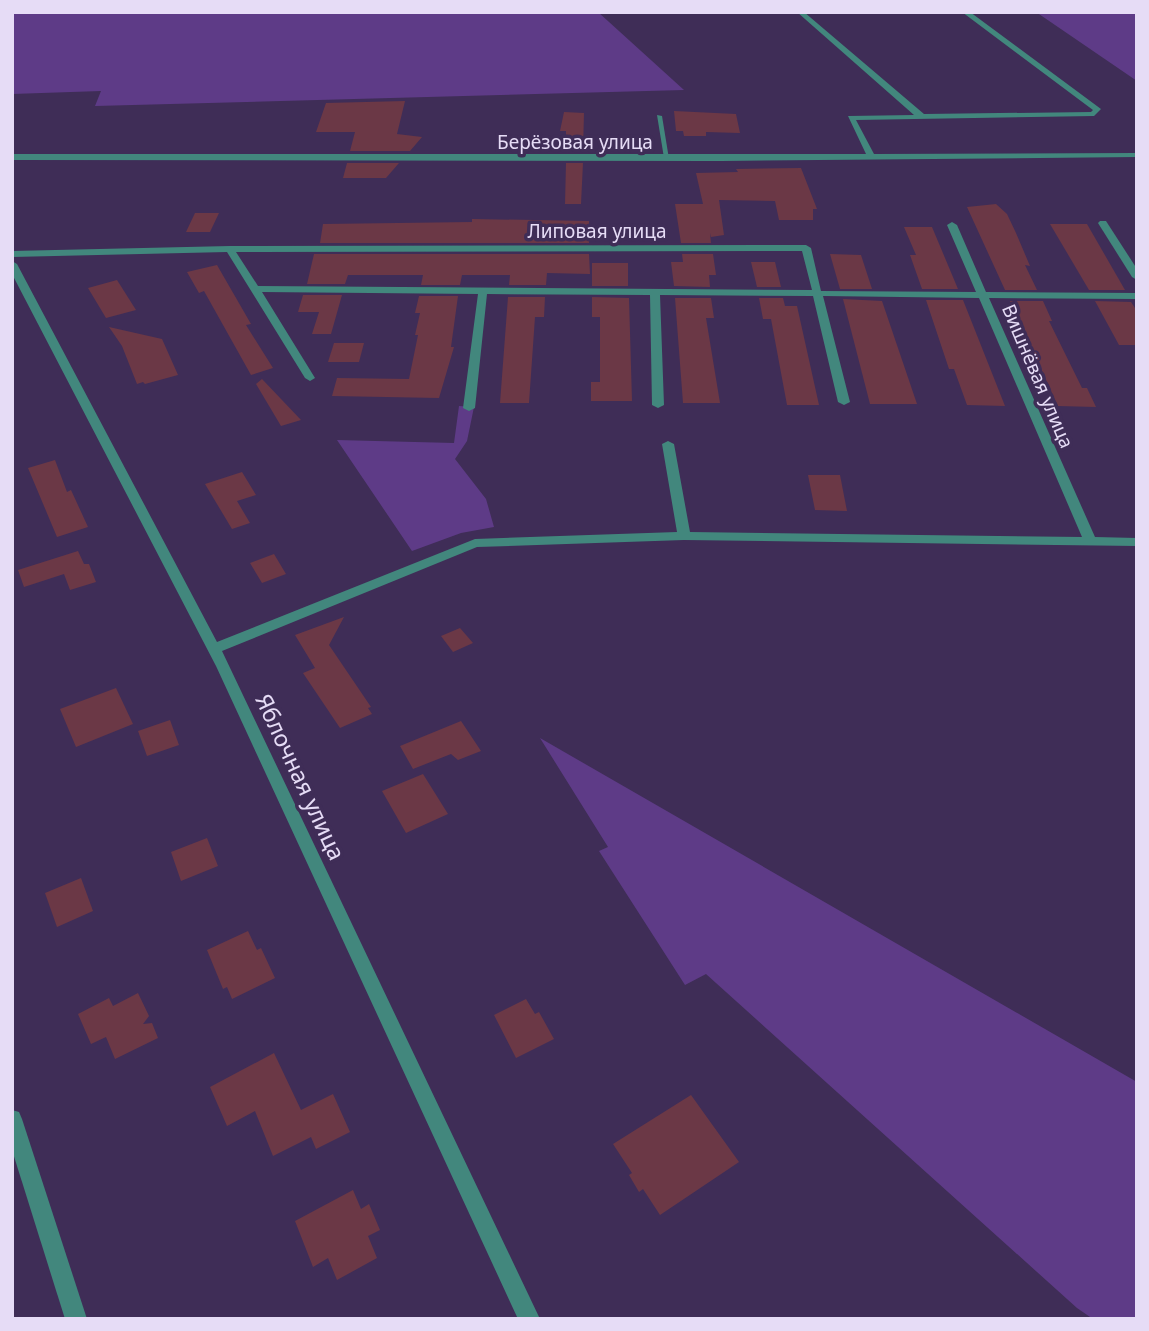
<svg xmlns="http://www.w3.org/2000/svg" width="1149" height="1331" font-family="'Noto Sans',sans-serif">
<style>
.green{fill:#5e3b87}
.building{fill:#6b3846}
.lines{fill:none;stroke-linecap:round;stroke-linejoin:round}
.lane{fill:#42877d;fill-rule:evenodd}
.street{fill:#42877d;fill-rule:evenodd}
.labels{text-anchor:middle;stroke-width:7;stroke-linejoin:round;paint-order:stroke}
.far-street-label{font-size:19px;fill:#e6dcf6;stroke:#3f2d57}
.street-label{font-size:23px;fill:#e6dcf6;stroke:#3f2d57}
</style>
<rect width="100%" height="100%" fill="#3f2d57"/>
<!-- green -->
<g class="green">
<polygon points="12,12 598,12 684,90 95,106 101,91 12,94"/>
<polygon points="1036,12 1137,12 1137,81"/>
<polygon points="459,406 474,407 467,441 455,459 486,499 494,527 461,533 412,551 337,440 454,443"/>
<polygon points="540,738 1137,1082 1137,1319 1093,1319 1077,1308 706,974 685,985 599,851 608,847"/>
</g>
<!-- building -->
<g class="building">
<polygon points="405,101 397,134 422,137 410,151 350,151 355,132 316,132 326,103"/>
<polygon points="674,111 736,114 740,133 706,132 706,136 684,136 683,131 676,131"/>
<polygon points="564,112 584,113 583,151 566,151 566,131 560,131"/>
<polygon points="347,163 399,163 386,178 343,178"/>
<polygon points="566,163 583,163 581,204 565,204"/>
<polygon points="801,168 817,209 813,209 813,220 779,220 775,201 719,200 724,235 711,237 710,233 711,243 681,243 675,204 703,204 696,173 738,172 736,169"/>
<polygon points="996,204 1007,214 1016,233 1030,266 1025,265 1037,290 1005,290 967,207"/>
<polygon points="195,213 219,213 210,232 186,232"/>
<polygon points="472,219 589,221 589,243 318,243 320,243 323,224 472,222"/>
<polygon points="1050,224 1087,224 1125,290 1089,290"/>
<polygon points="904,227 932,227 958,289 922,289 910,255 916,255"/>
<polygon points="314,254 589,254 590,274 547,273 546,285 509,285 510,275 462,275 460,285 421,285 423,275 348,275 345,284 307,284"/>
<polygon points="682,254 713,254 716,275 709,275 710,287 674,286 671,262 683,262"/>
<polygon points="830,254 861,255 872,289 840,289"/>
<polygon points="751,262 775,262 781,287 757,287"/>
<rect x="592" y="263" width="36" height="23"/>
<polygon points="217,265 251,324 246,325 273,368 251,375 204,291 199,293 187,272"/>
<polygon points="117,280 136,310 106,318 88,288"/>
<polygon points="303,295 342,295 331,334 312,334 319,312 298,312"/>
<polygon points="419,296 458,296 451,347 454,347 439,398 332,396 337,378 409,379 418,335 415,335 420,313 415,313"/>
<polygon points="508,297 545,297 544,317 535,317 529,403 500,403"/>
<polygon points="592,297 629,298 632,401 591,401 591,382 600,382 600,317 592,317"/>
<polygon points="675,298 711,298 714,318 706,318 720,403 683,403"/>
<polygon points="759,298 783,298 785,306 797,306 819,405 787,405 771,319 763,319"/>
<polygon points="843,299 882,301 917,404 870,404"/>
<polygon points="926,300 963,300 1005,406 967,405 954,369 949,369"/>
<polygon points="1010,301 1043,301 1052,321 1049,321 1082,388 1087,388 1096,407 1058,406"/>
<polygon points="1095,301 1131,302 1137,311 1137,345 1119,345"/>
<polygon points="109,327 162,339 178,375 145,384 143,382 137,384 122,346"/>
<polygon points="334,343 364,343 359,362 328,362"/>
<polygon points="262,379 301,420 281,426 256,384"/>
<polygon points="55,460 67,492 71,490 88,527 57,537 28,468"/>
<polygon points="242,472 256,495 237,501 250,523 232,529 205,484"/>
<polygon points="808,475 840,475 847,511 815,510"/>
<polygon points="78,551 84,564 89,564 96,582 70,590 64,574 24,587 18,570"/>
<polygon points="274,554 286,574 262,583 250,563"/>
<polygon points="344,617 329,645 371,707 368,708 372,714 340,728 303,673 315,668 295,635"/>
<polygon points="460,628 473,643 453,652 441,636"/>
<polygon points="116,688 133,724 76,747 60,709"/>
<polygon points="170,720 179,745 147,756 138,731"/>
<polygon points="461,721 481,751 458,760 451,754 413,769 400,746"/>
<polygon points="423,774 448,814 406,833 382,791"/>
<polygon points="207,838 218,866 181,881 171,852"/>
<polygon points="81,878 93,911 57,927 45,893"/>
<polygon points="248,931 257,950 261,948 275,978 232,999 227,987 223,989 207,950"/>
<polygon points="138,993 149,1016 143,1024 152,1023 158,1038 115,1059 106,1037 91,1044 78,1014 109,998 113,1006"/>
<polygon points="526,999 535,1014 539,1012 554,1039 516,1058 494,1015"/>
<polygon points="274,1053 301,1110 333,1094 350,1132 316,1149 311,1137 273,1156 255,1111 227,1126 210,1087"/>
<polygon points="691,1095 739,1162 660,1215 643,1189 639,1192 629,1175 632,1173 613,1144"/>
<polygon points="353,1190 361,1209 369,1204 380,1230 368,1236 377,1258 337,1280 328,1258 313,1267 295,1221"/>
</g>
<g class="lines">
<!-- lane -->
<polygon class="lane" points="657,115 662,116 669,159 664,158"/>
<!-- street -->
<g class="street">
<polygon points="797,12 804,12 924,114 1091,112 1093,110 962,12 970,12 1101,109 1094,116 856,120 874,154 1137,153 1137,157 721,161 12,160 12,154 866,154 848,116 914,115"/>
<polygon points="1100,221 1106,221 1137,269 1137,280 1132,277 1098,223"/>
<path d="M952 222 957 225 986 292 1137 293V299L989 298 1095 537 1137 538V546L684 540 477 547 222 651 540 1319H518L216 666 12 274V261L17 264 217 642 475 539 677 532 662 444 668 441 674 444 690 532 1082 537 979 298 823 296 850 402 844 405 838 402 813 296 660 295 664 405 658 408 652 405 650 295 487 294 475 408 469 411 463 408 478 294 262 292 315 378 310 381 305 378 227 252 12 257V251L230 246 806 245 811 248 821 291 976 292 947 225ZM802 251 812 290 258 286 236 252Z"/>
<polygon points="12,1110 19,1112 22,1119 87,1319 65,1319 12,1150"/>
</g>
</g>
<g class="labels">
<!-- far-street labels -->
<g class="far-street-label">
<text x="575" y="149">Берёзовая улица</text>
<text x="597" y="238">Липовая улица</text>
<text transform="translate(1038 376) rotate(67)" y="7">Вишнёвая улица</text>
</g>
<!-- street labels -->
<g class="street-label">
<text transform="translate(300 777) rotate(65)" y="8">Яблочная улица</text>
</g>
</g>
<!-- border -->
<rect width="1149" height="1331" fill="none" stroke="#e6dcf6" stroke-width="28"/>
</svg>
